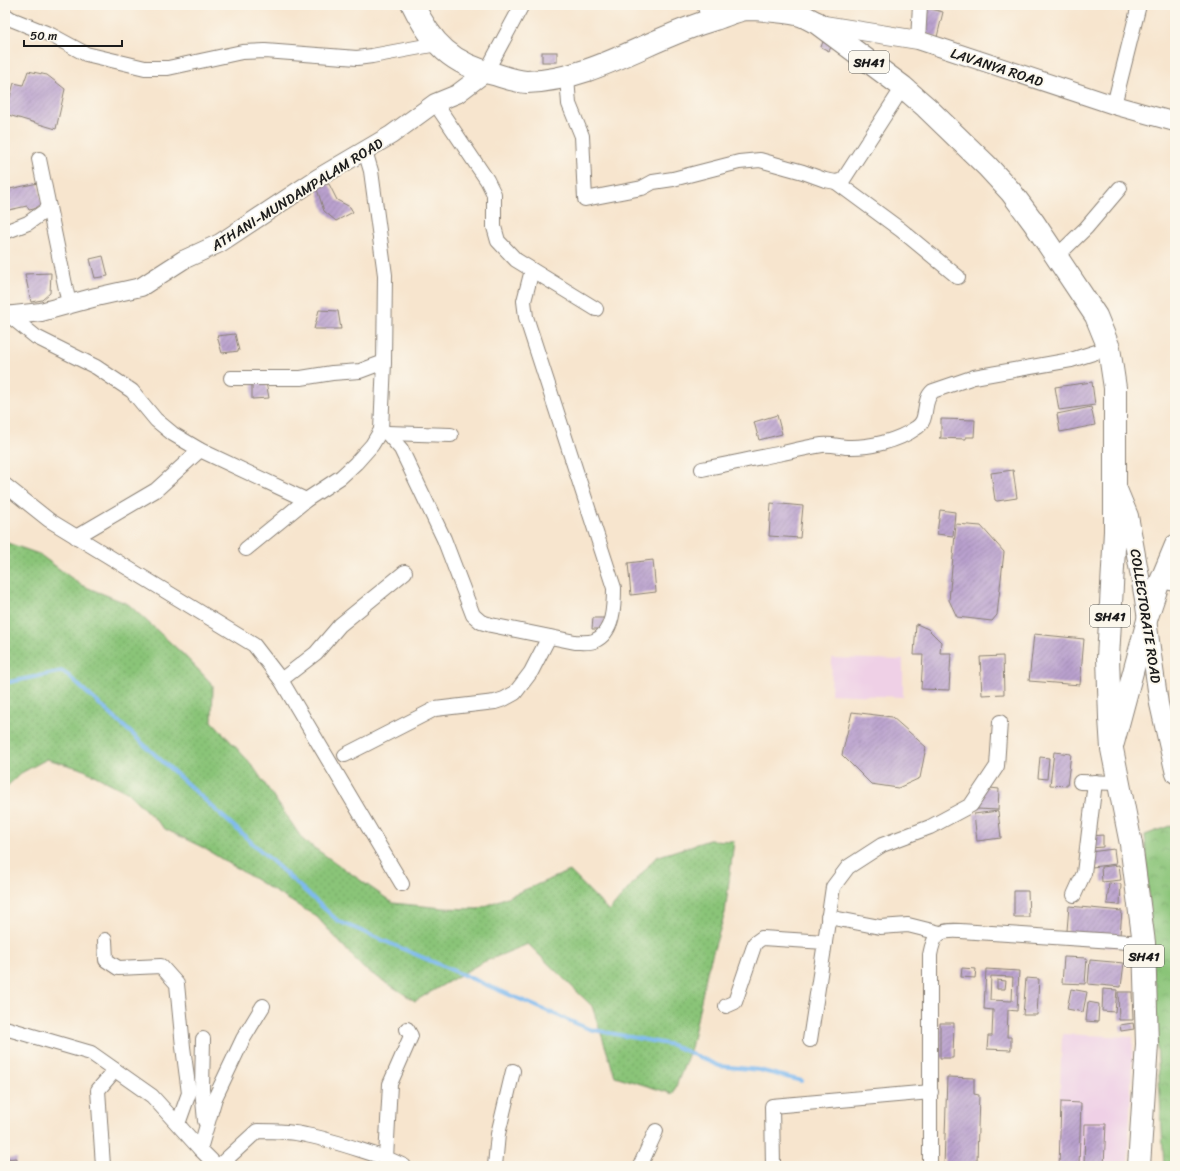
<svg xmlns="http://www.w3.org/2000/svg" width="1180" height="1171" font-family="Sriracha,sans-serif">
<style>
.built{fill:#efd0e6}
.grass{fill:url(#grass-dots);stroke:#53704a}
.park{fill:url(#park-crowns);stroke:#53704a}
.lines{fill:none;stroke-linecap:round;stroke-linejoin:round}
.stream{stroke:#7ebaf0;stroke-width:4}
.building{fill:url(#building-hatch);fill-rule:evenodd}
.minor-casing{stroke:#8a8075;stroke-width:16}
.tertiary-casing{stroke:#8a8075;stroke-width:20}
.secondary-casing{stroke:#8a8075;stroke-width:22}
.primary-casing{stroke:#8a8075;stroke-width:24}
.minor{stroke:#fff;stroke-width:14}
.tertiary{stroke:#fff;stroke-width:18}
.secondary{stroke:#fff;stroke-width:20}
.primary{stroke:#fff;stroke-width:22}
.labels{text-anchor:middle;stroke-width:4;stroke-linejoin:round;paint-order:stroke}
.shield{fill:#fbf7ec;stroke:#5f5e5a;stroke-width:1}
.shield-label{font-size:13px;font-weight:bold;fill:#1c1c1c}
.street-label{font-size:14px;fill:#1c1c1c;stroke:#fbf7ec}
</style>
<defs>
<pattern id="grass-dots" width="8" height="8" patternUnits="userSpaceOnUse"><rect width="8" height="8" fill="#8ac478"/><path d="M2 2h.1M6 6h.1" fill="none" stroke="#76a867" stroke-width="1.8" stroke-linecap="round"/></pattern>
<pattern id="park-crowns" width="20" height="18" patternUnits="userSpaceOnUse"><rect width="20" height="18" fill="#8ac478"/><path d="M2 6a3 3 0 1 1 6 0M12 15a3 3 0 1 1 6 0" fill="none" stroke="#76a867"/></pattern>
<pattern id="building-hatch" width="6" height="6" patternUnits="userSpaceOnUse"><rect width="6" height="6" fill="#b9a0ce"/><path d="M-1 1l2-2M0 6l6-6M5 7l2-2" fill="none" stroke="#9682a6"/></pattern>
</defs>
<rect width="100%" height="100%" fill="#fbf7ec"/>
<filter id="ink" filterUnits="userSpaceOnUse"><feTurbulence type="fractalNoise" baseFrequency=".025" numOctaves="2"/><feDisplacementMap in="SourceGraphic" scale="8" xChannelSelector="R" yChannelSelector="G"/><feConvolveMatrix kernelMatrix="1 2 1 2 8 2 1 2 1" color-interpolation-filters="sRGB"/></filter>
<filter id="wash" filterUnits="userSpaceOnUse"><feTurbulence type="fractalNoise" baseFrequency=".012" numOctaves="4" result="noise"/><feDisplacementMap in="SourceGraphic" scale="16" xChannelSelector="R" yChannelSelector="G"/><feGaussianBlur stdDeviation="0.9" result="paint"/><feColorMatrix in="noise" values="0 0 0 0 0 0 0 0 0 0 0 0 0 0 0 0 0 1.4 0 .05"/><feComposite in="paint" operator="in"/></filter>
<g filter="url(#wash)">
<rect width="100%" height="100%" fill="#f7e5ce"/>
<!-- built -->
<g class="built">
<polygon points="832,658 903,660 903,697 831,694"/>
<polygon points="1062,1034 1133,1037 1128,1166 1057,1166"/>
</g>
<!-- grass -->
<polygon class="grass" points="5,542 39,554 81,585 128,604 184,655 213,685 212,721 252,765 303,840 393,903 443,908 478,909 570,871 609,911 656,857 709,840 734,841 725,913 707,972 691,1048 673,1094 615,1076 592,1006 528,944 481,963 415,1001 363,968 317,917 202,847 165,829 127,792 82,769 47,759 21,773 5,788"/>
<!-- park -->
<polygon class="park" points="1175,824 1175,1166 1164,1166 1145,835"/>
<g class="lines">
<!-- stream -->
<polyline class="stream" points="5,683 63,671 338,921 589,1029 672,1045 719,1066 759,1070 802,1081"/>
</g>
<g id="blocks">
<!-- building -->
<g class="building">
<polygon points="927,8 943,12 937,37 921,33"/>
<polygon points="824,39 833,43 829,51 821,47"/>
<rect x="542" y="52" width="15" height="10"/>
<polygon points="28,71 47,75 65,89 56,129 5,114 14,83 23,85"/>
<polygon points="38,183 43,207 29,210 27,206 9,210 5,190"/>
<polygon points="329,184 337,200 350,207 353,212 336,221 324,211 316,186"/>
<polygon points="103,256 108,276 95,278 90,259"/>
<polygon points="51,273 50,293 42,300 31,302 25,274"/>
<polygon points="319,310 338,311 341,329 314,329"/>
<polygon points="235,334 239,351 222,353 217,336"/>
<polygon points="252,381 266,382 269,398 252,399"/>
<polygon points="1092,382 1095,405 1059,410 1055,387"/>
<polygon points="1091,407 1095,425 1060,432 1057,414"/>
<polygon points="777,415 782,434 759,440 754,422"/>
<polygon points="941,419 975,420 974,437 966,437 966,439 939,438 941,437"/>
<polygon points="1013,470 1017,498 997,501 995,500 991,473"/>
<polygon points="771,503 803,506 800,538 769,536"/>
<polygon points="940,510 955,512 953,536 937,534"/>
<polygon points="956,524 981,526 1004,552 997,615 992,621 957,617 949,600"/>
<polygon points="653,560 656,592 631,595 628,563"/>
<polygon points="593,618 606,618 602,629 592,629"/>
<polygon points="916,624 919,625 928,629 941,642 940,653 951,653 949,690 921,689 923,655 914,655"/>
<polygon points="1034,634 1084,639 1080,685 1029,681"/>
<polygon points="1003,656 1004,694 982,695 980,657"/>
<polygon points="852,712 892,717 926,747 920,778 898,788 871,784 842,755"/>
<polygon points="1054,752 1071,754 1067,786 1050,785"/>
<polygon points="1040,757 1049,758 1047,779 1038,778"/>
<polygon points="982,787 999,789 998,810 977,809"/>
<polygon points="998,811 1001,838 977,841 974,814"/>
<polygon points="1103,835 1103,847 1090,848 1090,836"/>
<polygon points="1114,849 1116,864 1092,867 1090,852"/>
<polygon points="1119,865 1121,880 1102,882 1101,867"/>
<polygon points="1109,883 1121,884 1120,905 1107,904"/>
<polygon points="1014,891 1028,891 1029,917 1014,917"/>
<polygon points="1069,906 1122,911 1119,947 1066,943"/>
<polygon points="1064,957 1087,958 1085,984 1062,983"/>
<polygon points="1090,960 1124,963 1121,987 1088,984"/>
<polygon points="962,968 976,969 975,978 961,977"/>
<path d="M986 969 1019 971 1017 1011 1008 1010 1007 1037H1011V1050L987 1049 988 1036H992L993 1010 984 1009ZM991 976 1013 977 1012 1001 990 1000Z"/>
<polygon points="1026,978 1039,979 1037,1015 1023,1015"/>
<polygon points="997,980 1006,981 1005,989 997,989"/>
<polygon points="1071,989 1087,992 1083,1012 1067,1009"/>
<polygon points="1103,989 1117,990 1115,1012 1102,1011"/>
<polygon points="1118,992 1132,992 1133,1020 1119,1020"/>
<polygon points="1088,1002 1099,1004 1098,1022 1086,1021"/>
<polygon points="940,1023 954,1023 953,1058 940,1058"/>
<polygon points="1133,1023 1134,1029 1121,1031 1120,1025"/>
<polygon points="947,1077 974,1078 974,1094 979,1095 977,1161 973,1161 973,1166 944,1166"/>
<polygon points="1061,1102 1081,1103 1079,1166 1059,1166"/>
<polygon points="1085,1124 1106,1124 1104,1166 1084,1166"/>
<polygon points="17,1158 16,1166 5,1166 5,1159"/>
</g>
</g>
</g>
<g filter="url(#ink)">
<use href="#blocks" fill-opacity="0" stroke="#8a8075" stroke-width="1"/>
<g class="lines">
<!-- minor casing -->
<g class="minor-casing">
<g id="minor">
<polyline points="704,5 710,20"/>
<polyline points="5,15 11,19 51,35 86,54 145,68 168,68 242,52 265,51 357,58 372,56 437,44"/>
<polyline points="918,40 920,5"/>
<polyline points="486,72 522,5"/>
<polyline points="567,77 569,104 582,136 585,199 642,188 653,182 673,179 739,162 760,160 803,172 825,180 836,182 843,180 903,87"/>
<polyline points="435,103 487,180 494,194 494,227 498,241 516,260 596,309"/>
<polyline points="1114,105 1139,5"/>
<polyline points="39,159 69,304"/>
<polyline points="836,182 901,230 958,277"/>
<polyline points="5,232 28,223 49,208"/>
<polyline points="1056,257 1086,228 1120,188"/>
<polyline points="10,316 36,337 96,367 132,391 156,420 173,434 200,450 306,500"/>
<polyline points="231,378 301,378 332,373 360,371 384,362 385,275 371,171 365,151"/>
<path d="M381 430 387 433 401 449 444 539 473 615 481 622 491 625 575 642C581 642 588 643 594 641 614 633 614 605 614 588L526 317 524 301 532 270"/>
<polyline points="387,433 451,435"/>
<path d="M702 469C729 464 756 458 783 453 796 450 809 447 822 445 830 444 838 446 846 447 869 448 898 441 916 428 930 420 921 401 933 391L974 377 1071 360 1109 348"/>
<polyline points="5,485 49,520 254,645 281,680 402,884"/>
<polyline points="76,537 156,490 200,450"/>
<polyline points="246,549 306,500 341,477 356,463 372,445 381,430 384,362"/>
<polyline points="1160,581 1175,584"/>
<polyline points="281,680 316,653 340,625 405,572"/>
<polyline points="345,755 435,709 495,702 504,699 515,693 531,672 549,637"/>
<polyline points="1080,782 1119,783"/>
<polyline points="1074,895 1084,873 1095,782"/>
<polyline points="828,917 880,927 908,925 940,933"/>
<polyline points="105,940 106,960 118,968 161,966 177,984 183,1047 189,1093 178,1124"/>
<polyline points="825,942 833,887 848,867 882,845 930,827 971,805 997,766 1000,722"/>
<polyline points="726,1006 735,1002 755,943 762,938 825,942 810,1040"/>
<polyline points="5,1028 91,1053 152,1096 200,1149 217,1166"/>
<polyline points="203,1039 202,1089 205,1121"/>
<polyline points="200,1149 215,1098 243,1039 263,1006"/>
<polyline points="103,1166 98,1090 115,1070"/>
<path d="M219 1166 257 1131C273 1131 290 1131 306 1135 333 1140 359 1150 386 1158"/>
<polyline points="404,1166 386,1158 390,1084 411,1036 407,1029"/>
<polyline points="495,1166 498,1134 513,1071"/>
<polyline points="640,1166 656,1131"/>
<polyline points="773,1166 772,1106 931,1092"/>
<path d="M930 1166V955C934 933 939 930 960 931L1144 943"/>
</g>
</g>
<!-- tertiary casing -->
<g class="tertiary-casing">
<g id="tertiary">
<polyline points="818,24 918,40 1114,105 1175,122"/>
<polyline points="5,316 41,312 96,297 141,287 183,260 220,243 318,178 391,135 435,103 457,94 486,72"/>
<polyline points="1117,487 1129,516 1144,599 1159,704 1175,774"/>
</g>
</g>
<!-- secondary casing -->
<g class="secondary-casing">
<polyline id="secondary" points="1114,743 1147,620 1160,581 1175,545"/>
</g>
<!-- primary casing -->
<g class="primary-casing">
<path id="primary" d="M413 5C432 44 452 64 494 74 504 77 517 82 527 82 594 80 651 37 715 19 725 16 736 10 747 9 757 9 794 12 803 16 808 18 812 21 817 23L903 87 926 107 987 166 1011 192 1034 223 1096 316 1109 348 1115 388V531L1108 658 1110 718 1112 749 1131 844 1144 943 1147 1044 1139 1166"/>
</g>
<!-- minor -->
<use href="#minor" class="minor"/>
<!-- tertiary -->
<use href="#tertiary" class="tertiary"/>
<!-- secondary -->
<use href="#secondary" class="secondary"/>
<!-- primary -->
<use href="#primary" class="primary"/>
</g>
</g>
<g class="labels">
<!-- shield labels -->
<g class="shield">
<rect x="849" y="51" width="40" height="22" rx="3"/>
<rect x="1090" y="605" width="40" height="22" rx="3"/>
<rect x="1124" y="945" width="40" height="22" rx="3"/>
</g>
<g class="shield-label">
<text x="869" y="67">SH41</text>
<text x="1110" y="621">SH41</text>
<text x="1144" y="961">SH41</text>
</g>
<!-- street labels -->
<g class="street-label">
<text transform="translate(997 67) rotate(18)" y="5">LAVANYA ROAD</text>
<text transform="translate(297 194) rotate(-32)" y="5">ATHANI-MUNDAMPALAM ROAD</text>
<text transform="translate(1146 616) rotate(81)" y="5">COLLECTORATE ROAD</text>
</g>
</g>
<!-- margin -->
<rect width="1180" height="1171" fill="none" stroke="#fbf7ec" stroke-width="20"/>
<!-- scale -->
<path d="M24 40v6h98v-6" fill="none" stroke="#1c1c1c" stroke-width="2"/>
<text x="30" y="40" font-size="12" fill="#1c1c1c" stroke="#fbf7ec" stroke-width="3" paint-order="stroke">50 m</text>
</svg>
